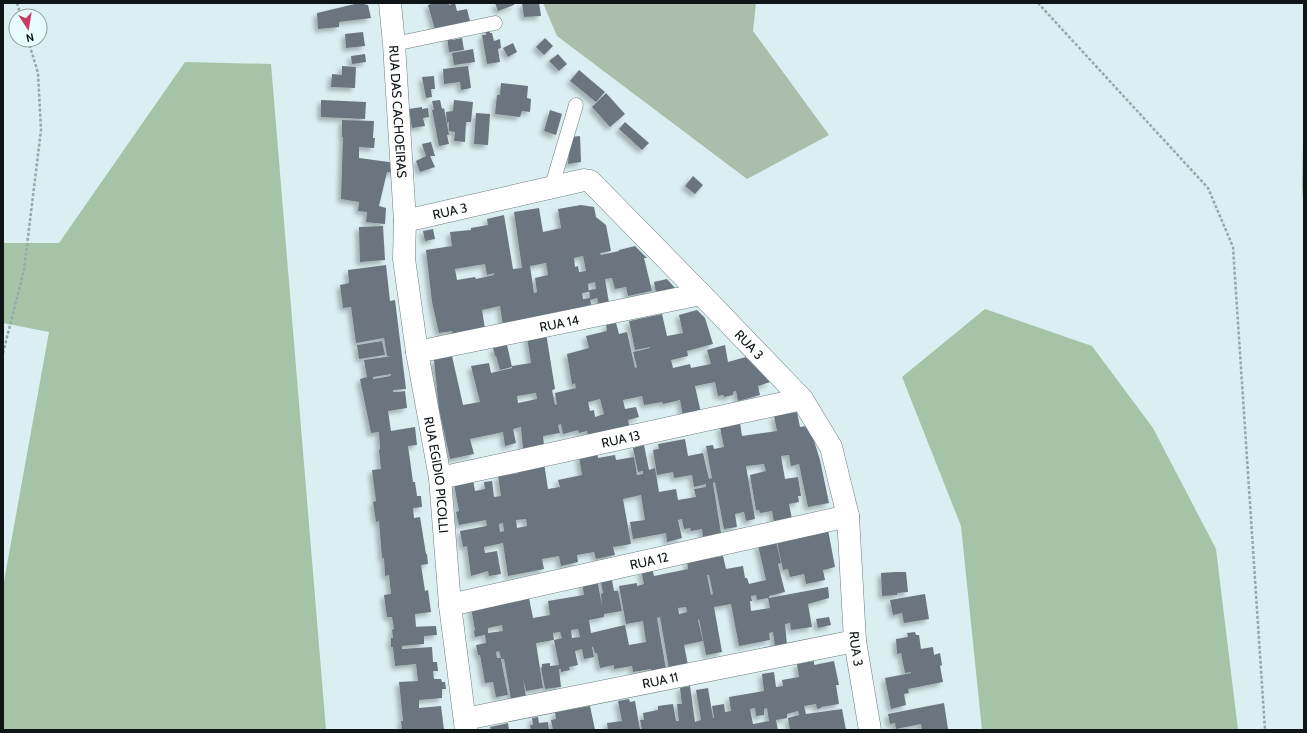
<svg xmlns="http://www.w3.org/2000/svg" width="1307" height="733" font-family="Cabin,sans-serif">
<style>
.green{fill:#aabeab}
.forest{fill:#a5c4a7}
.building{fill:#6a757f;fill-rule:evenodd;filter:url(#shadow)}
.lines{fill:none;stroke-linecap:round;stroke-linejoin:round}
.service-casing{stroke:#6d7e81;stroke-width:15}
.minor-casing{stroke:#6d7e81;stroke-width:23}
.path{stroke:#98a7a9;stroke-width:2.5;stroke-dasharray:3 2;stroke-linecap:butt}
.service{stroke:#fff;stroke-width:14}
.minor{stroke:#fff;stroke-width:22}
.labels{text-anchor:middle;stroke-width:3.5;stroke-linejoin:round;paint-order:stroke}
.street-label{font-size:13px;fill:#0e1516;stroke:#e8fbfe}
</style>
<defs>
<filter id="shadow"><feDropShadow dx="-3.5" dy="3.5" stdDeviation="2" flood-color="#0004"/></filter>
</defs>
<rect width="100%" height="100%" fill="#dbeef1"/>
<!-- green -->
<g class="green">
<polygon points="543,3 756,3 753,31 829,135 747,179 557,36"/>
<polygon points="1304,97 1304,212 1302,187"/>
</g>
<!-- forest -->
<g class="forest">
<polygon points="185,62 271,64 326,730 3,730 3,587 49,332 3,323 3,243 59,243"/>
<polygon points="985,309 1092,346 1153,428 1216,549 1238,730 982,730 961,526 902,377"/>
</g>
<!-- building -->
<g class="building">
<polygon points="359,3 368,5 371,18 339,22 339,27 318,29 317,13"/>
<polygon points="434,3 449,3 449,5 455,3 457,11 467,9 470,21 435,30 428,5"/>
<polygon points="495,3 514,3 514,5 498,11"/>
<polygon points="522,3 539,3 541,16 524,17"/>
<polygon points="485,29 489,29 490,33 492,33 494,41 500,39 501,48 498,49 500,62 487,64 482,35 486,35"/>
<polygon points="363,32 365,46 346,48 345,34"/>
<polygon points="452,36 452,40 462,38 464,50 449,52 447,37"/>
<polygon points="545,38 553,46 544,55 536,47"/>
<polygon points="513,43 517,52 508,57 503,48"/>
<polygon points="473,49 475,62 454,65 452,53"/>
<polygon points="365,54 366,62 352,64 351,56"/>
<polygon points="558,54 567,64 559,71 549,61"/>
<polygon points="342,66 356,67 355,88 331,87 332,74 342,75"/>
<polygon points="468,66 471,88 461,90 460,82 444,84 443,69"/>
<polygon points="579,70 605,92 596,102 570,81"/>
<polygon points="434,76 435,89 431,89 432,97 426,98 422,77"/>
<polygon points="501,83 528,86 527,98 531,99 530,112 522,111 520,117 495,114 497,95 500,95"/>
<polygon points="606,93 625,114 610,127 592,107"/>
<polygon points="321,100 366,102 365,119 321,117"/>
<polygon points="440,100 442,109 444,108 449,135 447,135 449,144 439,146 432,110 434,110 432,101"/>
<polygon points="454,100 473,102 471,122 466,122 465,142 454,141 455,132 449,131 449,122 447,123 446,112 453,111"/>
<polygon points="422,107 422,109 428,108 429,117 423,118 425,126 412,128 409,109"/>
<polygon points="550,110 562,114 556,135 544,131"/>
<polygon points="476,113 490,114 488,145 474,144"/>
<polygon points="342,120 374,121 373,138 375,138 374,148 359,147 359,158 396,163 394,173 387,172 379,206 386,208 385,224 366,222 367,212 358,211 359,202 341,199 343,137 342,137"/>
<polygon points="625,122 649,143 642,150 619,129"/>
<polygon points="580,136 581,162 568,164 570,137"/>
<polygon points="431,142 435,156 430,156 435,167 420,172 416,161 426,156 422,144"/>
<polygon points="693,176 703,185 695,194 685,186"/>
<path d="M581 205 594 207 596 217 606 225 611 251 600 253 601 255 619 251V250L635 246 647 258H644L652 291 628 296 626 287 615 289 612 278 605 279 609 303 599 305 597 298 590 300 592 307 503 325 500 306 482 310 485 329 453 336 452 331 439 333 432 302 426 250 452 246 450 232 471 230V228L488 225 487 219 504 215 513 269 522 268 514 212 539 208 543 232 561 228 558 209ZM583 256 586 271 579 272 578 266 575 267 574 258ZM546 263 548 275 535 278 537 292 534 293 530 266ZM485 264 487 275 494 273V275L476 279 475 277 457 280 455 269ZM595 282 596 289 589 290 590 298 583 299 582 293 589 292 588 284Z"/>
<polygon points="383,226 385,260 360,262 359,227"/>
<polygon points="433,229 435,239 425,241 423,231"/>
<path d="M386 265 390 301 395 300 406 389 393 390V392H399L405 391 407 408 388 411 391 431 415 427 417 445 408 446 413 482H415L417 496H421L422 507 413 508 414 518 420 517 426 554H427L428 564 421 565 425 591 428 590 431 612 415 614 416 627H410L436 626 437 635 424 636V644L402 646V649L432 647 433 662H437L438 671H433L434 679H441L442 682H445L446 689H442V698L419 700V708L441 706 444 730H402L401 721H403L399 682 418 681 416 664 395 666 393 647H391V638H393L392 630 394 629 392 617H387L384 595 391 594 389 575 385 576 384 558H382L379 521 376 522 373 502 376 501 372 470 381 469 379 450 380 449 379 432 371 433 360 379 367 377 364 360 392 356H387L384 338 356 343 351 307 343 308 340 285 349 283 348 270ZM391 374V376L373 379V377Z"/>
<polygon points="667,279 675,288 656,292 654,282"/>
<path d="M697 310 705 318 713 344 687 351 688 356 671 360 673 368 690 364 691 368 711 364 707 350 725 345 728 362 746 357 770 382 758 386 760 395 738 401 736 391 733 392V395L724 397 723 395 718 396 715 382 695 386 701 413 683 416 680 400 663 404 662 402 644 405 642 396 623 400 625 409 636 407 639 417 628 420 630 428 588 436 587 431 579 433 578 430 563 434 561 424 558 425 560 433 543 436 544 445 523 449 521 427 513 429 516 443 505 446 503 432 470 439 474 454 450 459 439 409 434 360 452 356 463 405 480 402 471 366 489 363 491 373 512 368V366L531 363 527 337 546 333 555 389 552 390 555 405 557 404 555 393 576 388 575 383 572 385 567 354 589 348 586 336 607 331 606 325 616 323 619 334 627 332 635 368 637 367 633 352 650 348V347L635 350 629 321 662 314 667 336 683 333 679 315ZM536 393 537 399 518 403 517 396ZM600 399 604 414 595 417 594 410 590 411 588 402Z"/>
<polygon points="382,341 385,355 359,359 357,345"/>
<polygon points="507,345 512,367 500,370 496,356 495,356 493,348"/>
<path d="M797 412 800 427 807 426 811 431 820 460 829 503 808 507 799 464 791 466 789 455 781 456 785 479 798 477 801 496H798L799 502 789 504 792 519 774 522 772 511 760 513 759 510H756L750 475 766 471 764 464 746 466 755 519 746 521 744 512 735 514 737 527 724 529 715 482 713 483 721 533 703 537 702 529 691 531 690 528 684 529 682 519 678 520 682 538 667 542 666 533 633 539 630 522 645 520 641 495 623 499 631 544 613 547 615 555 596 559 594 552 577 555 578 562 561 566 559 556 542 559 544 569 508 576 503 543 484 547 485 553 497 551 501 574 489 576 488 571 471 576 467 546 463 547 460 531 487 526 486 520 459 525 456 512 459 511 454 484 473 480 475 491 485 489 484 482 492 481 494 497 501 496 498 476 519 473 518 468 544 463 548 489 560 487 558 480 582 475 579 456 597 452 598 458 615 455 616 460 634 457 637 475 643 474V471L638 472 633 448 644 445 649 470 655 468 659 492 676 489 678 500 696 497 694 489 706 487V484L694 487 692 475 674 478 673 472 657 475 653 450 659 449 658 444 685 439 688 456 703 453 709 479 712 478 706 446 713 445 714 449 724 447 720 427 740 423 742 436 777 431 774 416ZM526 519 527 526 517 528 516 520ZM503 523 504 531 500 532 499 524Z"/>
<polygon points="828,530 835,567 823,570 825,580 806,584 804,574 790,577 788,569 783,570 777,542"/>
<path d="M776 541 781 563 778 564 785 592 769 596V598L828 587 829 596V598L808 604 812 627 791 630 790 623 785 624 787 645 775 647 773 632 769 633 770 640 739 646 731 604 714 607 722 652 706 655 699 619 698 620 703 641 684 645 688 665 669 669 660 617 657 618 666 669 651 672V669L633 672 632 666 614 669V665L600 668 597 653H595L593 647H592L594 657 584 659 582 649 575 651 578 665 569 667 570 670 561 672V669H559L561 687 545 689 541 668 542 667V664L550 663V666L559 665 554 640 562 638 560 632 553 633 554 640 536 643 543 688 526 691 523 678 526 697 511 699 504 659H501L508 695 496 697 493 682 485 683 480 655H478L476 645 486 643 485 635 475 637 474 631 475 630 471 608 528 593 533 618 550 615 548 601 584 595 582 582 597 579 602 605 601 594 603 593 600 577 611 575 614 591H618L622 611 604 614V617L589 620 591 633 625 625 629 645 646 642 643 621 626 624 619 586 637 583V586L644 584 641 570 652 568 654 576 688 569 687 561 723 556 726 569 743 566 745 578H747L749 584 766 580 758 545ZM707 575H709L713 594 711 595ZM756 595 757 600 768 598 770 608 751 611 750 601H752L751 596ZM686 607 687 612 679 614 678 608ZM502 625 503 631 488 633V628ZM578 629 580 637 572 638 571 630ZM499 651 501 658H497L496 652Z"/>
<polygon points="896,572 906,572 908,592 897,593 897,595 882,596 881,573"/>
<polygon points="925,594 929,619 904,623 902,613 893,615 890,600"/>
<polygon points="829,617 831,625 818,628 816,619"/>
<polygon points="915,632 916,635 919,635 921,649 933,647 934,655 940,653 942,665 940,666 943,682 908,689 909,693 904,694 906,705 891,709 885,678 911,673 911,672 905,673 901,653 897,654 896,639 908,637 907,633"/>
<path d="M814 661V665L834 661 839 685H836L839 704 821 707V708L817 709 816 704 804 706 806 714 842 709 846 730H790L788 718 799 715 798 711 787 714V718L776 720 778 730H642L640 720H644L643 713 658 710V706L673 704 676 721H679L677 704H682L680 688 690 686 695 722 701 720 696 690 708 688 713 718H714L712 706 724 704 725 712 731 711 729 697 764 691 762 674 774 672 776 687 783 686 782 680 799 677 797 664ZM755 708 756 716 764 715V709L767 708 769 721 753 724 750 709Z"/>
<polygon points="629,699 630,702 635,701 640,730 608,730 607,723 622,721 618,701"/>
<polygon points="944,703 948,729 941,730 922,730 921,724 896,729 895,723 890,724 888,714"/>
<polygon points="590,706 595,730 553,730 551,720 556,719 555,712"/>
<polygon points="538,717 539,723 548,722 549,730 531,730 530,725 533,725 532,718"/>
<polygon points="508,723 509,730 491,730 490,727"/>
</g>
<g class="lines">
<!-- service casing -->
<g class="service-casing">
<g id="service">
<polyline points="394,44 495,23"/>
<polyline points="551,189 576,105"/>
</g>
</g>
<!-- minor casing -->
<g class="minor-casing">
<g id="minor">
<path id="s1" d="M390 3 394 44 405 221 404 259 417 352 440 478 450 605 466 730"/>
<path id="s2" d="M405 221 584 180 590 181 701 294 802 399 831 447 848 516 855 641 870 730"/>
<path id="s3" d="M417 352 701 294"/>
<path id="s4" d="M440 478 802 399"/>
<path id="s5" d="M450 605 848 516"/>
<path id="s6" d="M465 719 855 641"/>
</g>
</g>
<!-- path -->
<g class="path">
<polyline points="17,3 21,16"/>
<polyline points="1038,3 1208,188 1233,247 1265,730"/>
<polyline points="3,353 24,270 41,130 38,73 28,40"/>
</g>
<!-- service -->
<use href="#service" class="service"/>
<!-- minor -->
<use href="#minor" class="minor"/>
</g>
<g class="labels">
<!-- street labels -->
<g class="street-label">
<text dy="5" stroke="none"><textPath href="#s1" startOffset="109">RUA DAS CACHOEIRAS</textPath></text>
<text dy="5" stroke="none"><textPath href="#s2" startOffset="46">RUA 3</textPath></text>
<text dy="5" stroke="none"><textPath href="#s3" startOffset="145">RUA 14</textPath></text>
<text dy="5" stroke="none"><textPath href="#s2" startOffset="418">RUA 3</textPath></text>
<text dy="5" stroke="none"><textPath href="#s4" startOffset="185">RUA 13</textPath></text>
<text dy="5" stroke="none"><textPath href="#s1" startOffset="475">RUA EGIDIO PICOLLI</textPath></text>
<text dy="5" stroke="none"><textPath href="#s5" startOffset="204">RUA 12</textPath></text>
<text dy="5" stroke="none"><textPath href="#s2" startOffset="754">RUA 3</textPath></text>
<text dy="5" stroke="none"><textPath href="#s6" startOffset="199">RUA 11</textPath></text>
</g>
</g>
<!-- border -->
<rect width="1307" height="733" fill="none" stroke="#0e1516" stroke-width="8"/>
<!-- north arrow -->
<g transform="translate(28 28) rotate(168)"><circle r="19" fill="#e8fbfe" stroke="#919fa1"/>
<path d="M0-3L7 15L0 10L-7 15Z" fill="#ca3b63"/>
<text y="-6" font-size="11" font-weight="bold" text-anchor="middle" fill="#0e1516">N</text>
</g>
</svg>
